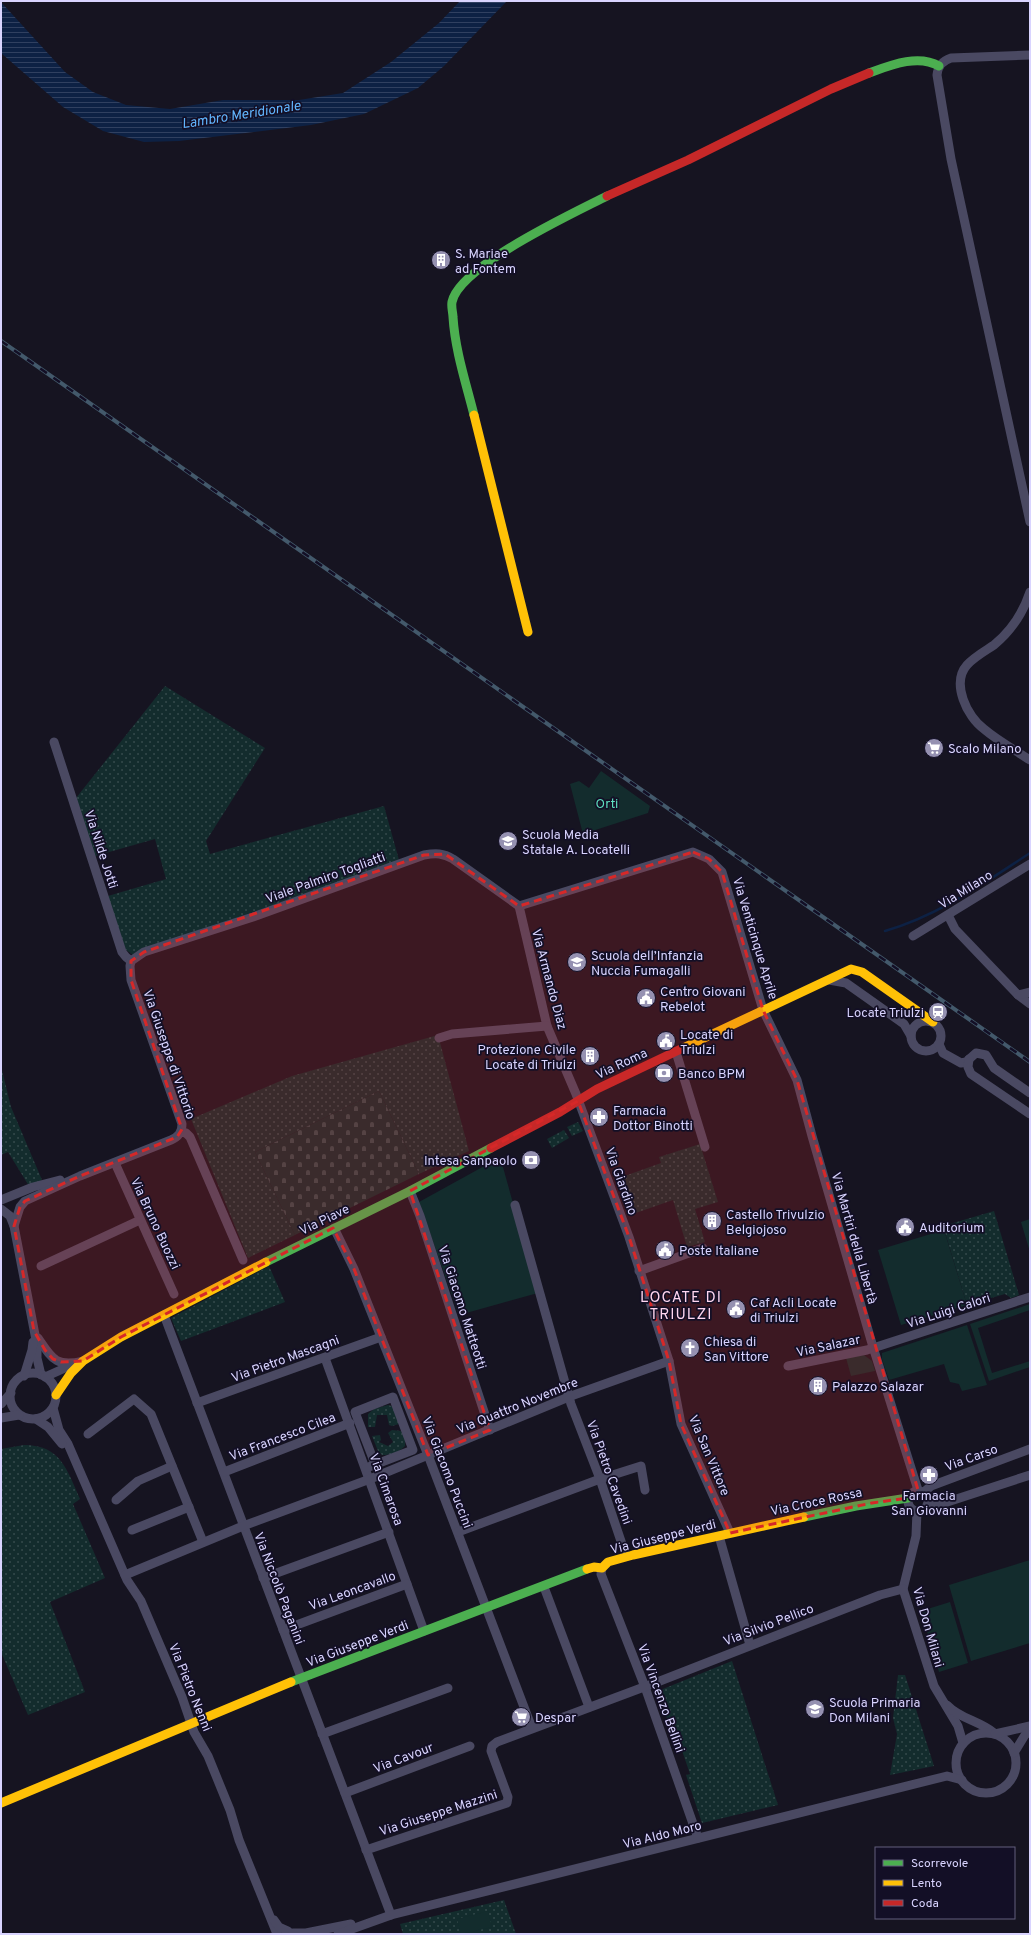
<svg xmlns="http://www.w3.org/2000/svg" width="1031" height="1935" font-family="Overpass,sans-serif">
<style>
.grass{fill:url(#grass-dots)}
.cemetery{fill:url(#cemetery-stones)}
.garden{fill:#132c2d}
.water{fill:url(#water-rules)}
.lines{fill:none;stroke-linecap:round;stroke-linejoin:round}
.stream{stroke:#0d2144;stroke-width:2.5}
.street{stroke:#4a4962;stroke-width:9}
.fast{stroke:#4caf50;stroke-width:9}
.slow{stroke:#ffc107;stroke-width:9}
.jam{stroke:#c62828;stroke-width:9}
.rail-casing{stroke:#43596b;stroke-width:4}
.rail{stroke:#130f26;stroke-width:2.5;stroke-dasharray:8;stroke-linecap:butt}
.marked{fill:#d62828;fill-opacity:0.2;stroke:#d62828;stroke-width:3;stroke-dasharray:8 5;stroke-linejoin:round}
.labels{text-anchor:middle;stroke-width:3.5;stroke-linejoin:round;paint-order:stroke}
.poi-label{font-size:13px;fill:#d9d4ff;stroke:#130f26;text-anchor:start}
.park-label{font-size:13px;fill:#5fe0c0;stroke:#130f26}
.street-label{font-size:13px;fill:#d9d4ff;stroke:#130f26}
.water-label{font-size:14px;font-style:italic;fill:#62b6ff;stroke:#130f26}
.quarter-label{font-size:15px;letter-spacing:1px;fill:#ffd6f0;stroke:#130f26}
</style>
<defs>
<pattern id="grass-dots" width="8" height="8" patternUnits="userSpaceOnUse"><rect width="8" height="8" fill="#132c2d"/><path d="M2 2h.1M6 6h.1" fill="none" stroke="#354a4c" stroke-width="1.8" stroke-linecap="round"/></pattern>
<pattern id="cemetery-stones" width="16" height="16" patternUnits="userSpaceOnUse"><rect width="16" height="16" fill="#132c2d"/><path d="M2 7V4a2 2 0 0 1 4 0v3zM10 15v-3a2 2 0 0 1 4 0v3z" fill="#354a4c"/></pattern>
<pattern id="water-rules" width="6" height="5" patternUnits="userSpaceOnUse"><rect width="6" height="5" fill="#0d2144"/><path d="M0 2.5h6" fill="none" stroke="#304060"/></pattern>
</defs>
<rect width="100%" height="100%" fill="#161421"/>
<!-- grass -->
<g class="grass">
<polygon points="165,686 265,748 206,841 210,854 384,806 399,860 133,955 125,949 108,896 166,879 155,839 95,856 76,798"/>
<polygon points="438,1035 469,1151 419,1174 379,1091 255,1152 295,1235 248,1258 191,1119 292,1076"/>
<polygon points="1,1066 11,1107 42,1180 29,1186 8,1152 1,1155"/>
<polygon points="578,1122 583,1131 572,1136 567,1127"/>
<polygon points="564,1130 569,1138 552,1148 547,1139"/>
<polygon points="700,1144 718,1202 695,1209 705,1242 687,1247 673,1200 633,1214 619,1178 661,1163 659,1157"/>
<polygon points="994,1211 1019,1295 1011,1298 1005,1294 967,1305 943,1226"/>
<polygon points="269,1266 285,1302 181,1341 171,1318"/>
<polygon points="388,1405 395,1407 399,1424 392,1426 389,1425 387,1415 377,1415 375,1427 368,1427 368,1414 374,1409"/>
<path d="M392 1430 401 1431 405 1439V1446C398 1453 391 1455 382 1455L378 1451 372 1436 380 1435 381 1440 379 1442 388 1446 393 1442 388 1433Z"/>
<path d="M24 1445C61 1445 67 1470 80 1499L73 1504 105 1578 50 1602 85 1692 28 1715 1 1652V1449Z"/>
<polygon points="732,1661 778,1805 702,1823 686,1775 690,1774 676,1733 672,1734 658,1691"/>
<polygon points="898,1675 905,1675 934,1766 890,1775 897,1734 893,1718"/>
<polygon points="504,1900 516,1934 403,1934 400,1924"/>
</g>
<!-- cemetery -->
<polygon class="cemetery" points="379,1091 419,1174 295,1235 255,1152"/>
<!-- garden -->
<g class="garden">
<polygon points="601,771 650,806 648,813 583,834 570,784 579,781 589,788"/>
<polygon points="497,1159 501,1160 538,1293 459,1315 419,1202"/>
<polygon points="1030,1219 1030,1252 1021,1222"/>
<polygon points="944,1230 967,1305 901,1325 878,1250"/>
<polygon points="1030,1304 1030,1310 978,1328 992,1373 1030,1361 1030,1367 989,1381 970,1324"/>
<polygon points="967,1325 987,1385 962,1391 959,1384 950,1382 944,1364 889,1380 882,1359 882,1353"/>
<polygon points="864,1355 872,1361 875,1371 851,1376 846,1358"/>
<polygon points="1030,1560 1030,1643 971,1661 949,1585"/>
<polygon points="950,1602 968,1663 939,1672 921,1611"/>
<polygon points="488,1911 492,1927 461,1934 457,1919"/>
</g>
<!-- water -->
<polygon class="water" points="460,1 507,1 444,66 418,88 364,114 311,125 179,141 144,142 103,131 63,107 1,53 1,2 65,72 93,92 126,105 170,109 223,100 299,100 343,93 391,62 439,23"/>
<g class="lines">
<!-- stream -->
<path class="stream" d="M885 931C938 916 984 883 1030 853"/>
<!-- street -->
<g class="street">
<path d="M1030 55 951 58C942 61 938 66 937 75L951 159 1030 522"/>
<path d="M1030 592C1023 613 1011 631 994 645 985 651 974 657 967 665 951 683 967 717 984 729 998 741 1015 750 1030 760"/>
<polyline points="54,742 122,952 126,957 131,961"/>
<polyline points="519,906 693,852 709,859 722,872 763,1010 797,1080 812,1136 873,1347 918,1490"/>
<polyline points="519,906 547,1026 576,1094 629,1237 669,1361 681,1424 730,1533"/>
<polyline points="948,915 955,929 1018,995 1030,1004"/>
<polyline points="913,936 1030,864"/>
<path d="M131 961 144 952 253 917 424 855C436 853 443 853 453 859L519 906"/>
<polyline points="829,980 846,983 904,1024 911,1036"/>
<polyline points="1018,995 1030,992"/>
<circle cx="926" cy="1036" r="15"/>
<polyline points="439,1038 452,1034 547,1026"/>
<polyline points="939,1044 943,1053 961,1063 966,1062 976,1053 986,1055 994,1068 1030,1093"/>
<polyline points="676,1052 705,1147"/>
<polyline points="969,1059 968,1067 971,1074 1030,1114"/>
<polyline points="181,1132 186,1133 190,1137 243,1260"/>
<polyline points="115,1163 174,1294"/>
<polyline points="410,1191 420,1216 490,1430"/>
<polyline points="1,1200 33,1187 60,1180"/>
<polyline points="515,1205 571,1404 600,1479 626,1556"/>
<polyline points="1,1209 10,1216 14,1226 37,1345 37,1358 41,1375"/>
<path d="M14 1226 20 1207 25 1201 80 1176 171 1140C178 1137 182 1133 182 1124L131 980 130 966 131 961"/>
<polyline points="334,1228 354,1269 428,1455 532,1728"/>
<polyline points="41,1266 140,1220"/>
<polyline points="639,1271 703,1248"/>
<polyline points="164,1315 391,1915"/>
<path d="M38 1338C51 1357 55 1368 83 1361"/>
<polyline points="325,1358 424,1631"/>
<polyline points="788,1366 867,1350 1030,1297"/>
<circle cx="33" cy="1396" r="23"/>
<polyline points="24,1376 32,1350 33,1342"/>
<polyline points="45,1377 76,1363"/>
<polyline points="197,1403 381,1337"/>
<polyline points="1,1404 11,1393"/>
<polyline points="53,1408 59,1430 68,1444 127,1580 141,1601 182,1697 194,1732 208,1756 230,1810 239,1840 277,1934"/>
<polyline points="1,1418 19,1415"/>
<polyline points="36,1419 48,1427 62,1444"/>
<polyline points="88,1434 134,1399 151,1414 203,1542"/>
<polyline points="366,1468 413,1450 393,1397 355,1412 375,1464"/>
<polyline points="224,1472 350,1423"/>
<circle cx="918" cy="1501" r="10"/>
<polyline points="924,1492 931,1486 1030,1449"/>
<polyline points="116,1500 138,1481 172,1466"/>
<polyline points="928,1504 935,1506 1030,1475"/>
<polyline points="917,1511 916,1536 903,1589 934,1686 958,1726 963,1743"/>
<polyline points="132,1530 189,1507"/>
<polyline points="458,1532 600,1479 641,1466 645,1490"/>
<polyline points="719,1536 750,1645"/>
<polyline points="602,1568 601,1574 645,1687 698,1838"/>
<polyline points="125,1575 243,1526 370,1479 571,1396 669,1361"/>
<polyline points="263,1578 389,1532"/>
<polyline points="544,1587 589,1707"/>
<polyline points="283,1630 407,1584"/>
<path d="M947 1705C960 1719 980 1721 994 1733"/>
<circle cx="986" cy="1763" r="30"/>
<polyline points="322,1734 448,1688"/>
<polyline points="995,1734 1030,1726"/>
<polyline points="1014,1753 1025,1735 1030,1731"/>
<polyline points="345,1793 470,1746"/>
<polyline points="366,1850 507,1803 508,1797 491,1751 492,1746 497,1742 660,1681 880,1595 903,1589"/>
<polyline points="274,1920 279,1927 288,1931"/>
<polyline points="293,1933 306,1933 351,1924"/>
<polyline points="338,1934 391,1915 947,1776 962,1780"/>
</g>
<!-- fast -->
<g class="fast">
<path d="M869 73C891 65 918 54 939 66"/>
<path d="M474 415C466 383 455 350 453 317 453 313 451 307 452 302 459 266 574 213 607 196"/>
<polyline points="266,1262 410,1191 491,1148"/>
<polyline points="804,1517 856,1506 908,1498"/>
<polyline points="291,1682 587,1569"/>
</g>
<!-- slow -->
<g class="slow">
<polyline points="474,415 528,632"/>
<polyline points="683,1048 851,969 862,972 933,1022"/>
<polyline points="56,1395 71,1373 83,1361 121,1337 266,1262"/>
<polyline points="587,1569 594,1567 602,1568 608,1562 633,1555 804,1517"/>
<polyline points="1,1803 291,1682"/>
</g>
<!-- jam -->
<g class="jam">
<polyline points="607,196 688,160 831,89 869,73"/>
<polyline points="491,1148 560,1112 597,1089 683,1048"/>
</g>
<!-- rail casing -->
<g class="rail-casing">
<polyline id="rail" points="1,341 1030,1062"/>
</g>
<!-- rail -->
<use href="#rail" class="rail"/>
</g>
<!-- marked area -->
<path class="marked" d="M693 852 709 859 722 872 763 1010 797 1080 918 1490 908 1498 872 1503 730 1533 681 1424 669 1361 629 1237 578 1101 410 1191 490 1430 428 1455 354 1269 333 1228 121 1337 83 1361 61 1362 53 1359 45 1350 34 1331 14 1226 20 1207 25 1201 80 1176 177 1137 182 1129 131 980V961L144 952 424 855 445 854 519 906Z"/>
<!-- icons -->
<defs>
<g id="building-disc" transform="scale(1)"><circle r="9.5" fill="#9591b1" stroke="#130f26"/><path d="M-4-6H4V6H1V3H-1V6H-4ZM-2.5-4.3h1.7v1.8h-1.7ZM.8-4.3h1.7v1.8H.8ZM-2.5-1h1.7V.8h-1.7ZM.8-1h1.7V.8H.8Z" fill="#fff"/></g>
<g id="supermarket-disc" transform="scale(1)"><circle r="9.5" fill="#9591b1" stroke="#130f26"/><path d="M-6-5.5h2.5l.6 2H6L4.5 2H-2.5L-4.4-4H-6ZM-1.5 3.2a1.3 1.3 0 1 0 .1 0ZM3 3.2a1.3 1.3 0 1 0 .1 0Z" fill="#fff"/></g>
<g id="school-disc" transform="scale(1)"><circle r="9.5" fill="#9591b1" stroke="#130f26"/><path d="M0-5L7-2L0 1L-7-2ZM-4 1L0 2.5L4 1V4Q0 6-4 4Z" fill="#fff"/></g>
<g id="civic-disc" transform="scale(1)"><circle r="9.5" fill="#9591b1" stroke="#130f26"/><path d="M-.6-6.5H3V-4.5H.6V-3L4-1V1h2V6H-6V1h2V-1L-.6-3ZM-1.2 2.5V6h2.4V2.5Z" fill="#fff"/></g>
<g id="station-disc" transform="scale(1)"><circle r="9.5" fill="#9591b1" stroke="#130f26"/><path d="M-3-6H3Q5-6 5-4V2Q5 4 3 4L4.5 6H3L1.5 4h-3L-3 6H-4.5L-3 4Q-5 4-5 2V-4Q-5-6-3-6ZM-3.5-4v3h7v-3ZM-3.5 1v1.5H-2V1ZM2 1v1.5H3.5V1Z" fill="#fff"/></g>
<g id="bank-disc" transform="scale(1)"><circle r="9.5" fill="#9591b1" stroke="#130f26"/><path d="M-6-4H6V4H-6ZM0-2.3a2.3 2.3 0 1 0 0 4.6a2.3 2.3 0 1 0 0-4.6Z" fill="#fff"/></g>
<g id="pharmacy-disc" transform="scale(1)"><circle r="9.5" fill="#9591b1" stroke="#130f26"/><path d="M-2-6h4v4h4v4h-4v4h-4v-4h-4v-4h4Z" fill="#fff"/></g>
<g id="church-disc" transform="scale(1)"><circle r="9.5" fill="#9591b1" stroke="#130f26"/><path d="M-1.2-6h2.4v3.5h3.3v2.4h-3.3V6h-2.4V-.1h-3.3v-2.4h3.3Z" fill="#fff"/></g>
</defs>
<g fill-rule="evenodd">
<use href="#building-disc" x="441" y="260"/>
<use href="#supermarket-disc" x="934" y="748"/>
<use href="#school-disc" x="508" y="841"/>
<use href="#school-disc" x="577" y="962"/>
<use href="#civic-disc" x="646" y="998"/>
<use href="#station-disc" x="938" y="1012"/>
<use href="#civic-disc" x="666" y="1041"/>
<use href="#building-disc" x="590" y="1056"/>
<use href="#bank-disc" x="664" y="1073"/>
<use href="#pharmacy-disc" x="599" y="1117"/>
<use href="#bank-disc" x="531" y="1160"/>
<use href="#building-disc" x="712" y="1221"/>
<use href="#civic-disc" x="905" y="1227"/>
<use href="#civic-disc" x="665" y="1250"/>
<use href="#civic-disc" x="736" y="1309"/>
<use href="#church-disc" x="690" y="1348"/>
<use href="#building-disc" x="818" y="1386"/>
<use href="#pharmacy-disc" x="929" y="1475"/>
<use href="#school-disc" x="815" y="1709"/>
<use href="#supermarket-disc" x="521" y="1717"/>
</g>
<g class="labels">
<!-- poi labels -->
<g class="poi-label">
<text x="455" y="258">S. Mariae<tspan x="455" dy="15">ad Fontem</tspan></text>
<text x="948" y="753">Scalo Milano</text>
<text x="522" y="839">Scuola Media<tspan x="522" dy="15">Statale A. Locatelli</tspan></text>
<text x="591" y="960">Scuola dell’Infanzia<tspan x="591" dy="15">Nuccia Fumagalli</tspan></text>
<text x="660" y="996">Centro Giovani<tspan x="660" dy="15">Rebelot</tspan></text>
<text x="924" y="1017" text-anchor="end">Locate Triulzi</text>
<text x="680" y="1039">Locate di<tspan x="680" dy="15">Triulzi</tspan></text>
<text x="576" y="1054" text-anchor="end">Protezione Civile<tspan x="576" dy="15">Locate di Triulzi</tspan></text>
<text x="678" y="1078">Banco BPM</text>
<text x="613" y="1115">Farmacia<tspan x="613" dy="15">Dottor Binotti</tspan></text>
<text x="517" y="1165" text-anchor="end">Intesa Sanpaolo</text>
<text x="726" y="1219">Castello Trivulzio<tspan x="726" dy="15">Belgiojoso</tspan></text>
<text x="919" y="1232">Auditorium</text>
<text x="679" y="1255">Poste Italiane</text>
<text x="750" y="1307">Caf Acli Locate<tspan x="750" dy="15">di Triulzi</tspan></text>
<text x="704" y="1346">Chiesa di<tspan x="704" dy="15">San Vittore</tspan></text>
<text x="832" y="1391">Palazzo Salazar</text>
<text x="929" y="1500" text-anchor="middle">Farmacia<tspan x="929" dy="15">San Giovanni</tspan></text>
<text x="829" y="1707">Scuola Primaria<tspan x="829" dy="15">Don Milani</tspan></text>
<text x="535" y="1722">Despar</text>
</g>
<!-- park labels -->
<g class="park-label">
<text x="607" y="808">Orti</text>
</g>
<!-- street labels -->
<g class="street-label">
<text transform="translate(102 849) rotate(72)" y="5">Via Nilde Jotti</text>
<text transform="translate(325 877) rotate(-20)" y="5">Viale Palmiro Togliatti</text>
<text transform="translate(965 889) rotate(-32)" y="5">Via Milano</text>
<text transform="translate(756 938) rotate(73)" y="5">Via Venticinque Aprile</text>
<text transform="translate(550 979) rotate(75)" y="5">Via Armando Diaz</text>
<text transform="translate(170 1054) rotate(71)" y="5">Via Giuseppe di Vittorio</text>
<text transform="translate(621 1063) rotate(-25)" y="5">Via Roma</text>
<text transform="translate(622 1181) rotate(70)" y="5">Via Giardino</text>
<text transform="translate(324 1219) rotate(-26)" y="5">Via Piave</text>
<text transform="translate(156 1223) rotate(65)" y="5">Via Bruno Buozzi</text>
<text transform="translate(855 1238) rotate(74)" y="5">Via Martiri della Libertà</text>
<text transform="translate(463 1307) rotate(72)" y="5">Via Giacomo Matteotti</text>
<text transform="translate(948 1310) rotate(-18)" y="5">Via Luigi Calori</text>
<text transform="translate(828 1345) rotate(-12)" y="5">Via Salazar</text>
<text transform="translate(285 1358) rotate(-20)" y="5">Via Pietro Mascagni</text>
<text transform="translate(517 1405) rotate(-22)" y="5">Via Quattro Novembre</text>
<text transform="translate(282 1436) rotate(-21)" y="5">Via Francesco Cilea</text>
<text transform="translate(710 1455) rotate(67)" y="5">Via San Vittore</text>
<text transform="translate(971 1457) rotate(-20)" y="5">Via Carso</text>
<text transform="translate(448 1472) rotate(69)" y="5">Via Giacomo Puccini</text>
<text transform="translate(610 1472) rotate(70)" y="5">Via Pietro Cavedini</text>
<text transform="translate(387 1489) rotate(70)" y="5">Via Cimarosa</text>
<text transform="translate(816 1501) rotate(-12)" y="5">Via Croce Rossa</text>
<text transform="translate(663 1536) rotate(-14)" y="5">Via Giuseppe Verdi</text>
<text transform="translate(280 1588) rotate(69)" y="5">Via Niccolò Paganini</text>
<text transform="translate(352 1590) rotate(-20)" y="5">Via Leoncavallo</text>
<text transform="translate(768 1624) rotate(-21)" y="5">Via Silvio Pellico</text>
<text transform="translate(929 1627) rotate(74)" y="5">Via Don Milani</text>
<text transform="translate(357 1643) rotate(-21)" y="5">Via Giuseppe Verdi</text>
<text transform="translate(191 1687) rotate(68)" y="5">Via Pietro Nenni</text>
<text transform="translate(662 1698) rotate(70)" y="5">Via Vincenzo Bellini</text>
<text transform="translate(403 1757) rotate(-21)" y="5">Via Cavour</text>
<text transform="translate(438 1812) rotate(-18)" y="5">Via Giuseppe Mazzini</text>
<text transform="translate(662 1834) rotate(-14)" y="5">Via Aldo Moro</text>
</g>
<!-- water labels -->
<g class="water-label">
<text transform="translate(241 114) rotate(-9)" y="5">Lambro Meridionale</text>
</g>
<!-- quarter labels -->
<g class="quarter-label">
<text x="681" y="1302">LOCATE DI<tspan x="681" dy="17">TRIULZI</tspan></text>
</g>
</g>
<!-- border -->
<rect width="1031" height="1935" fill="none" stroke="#d9d4ff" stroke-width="4"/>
<!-- legend -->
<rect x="875" y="1847" width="140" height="72" fill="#130f26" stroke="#625e7d"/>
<rect x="883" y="1860" width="20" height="6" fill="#4caf50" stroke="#625e7d"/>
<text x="911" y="1867" font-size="12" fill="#d9d4ff">Scorrevole</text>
<rect x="883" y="1880" width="20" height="6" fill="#ffc107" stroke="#625e7d"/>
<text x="911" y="1887" font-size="12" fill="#d9d4ff">Lento</text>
<rect x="883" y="1900" width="20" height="6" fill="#c62828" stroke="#625e7d"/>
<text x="911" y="1907" font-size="12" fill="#d9d4ff">Coda</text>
</svg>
